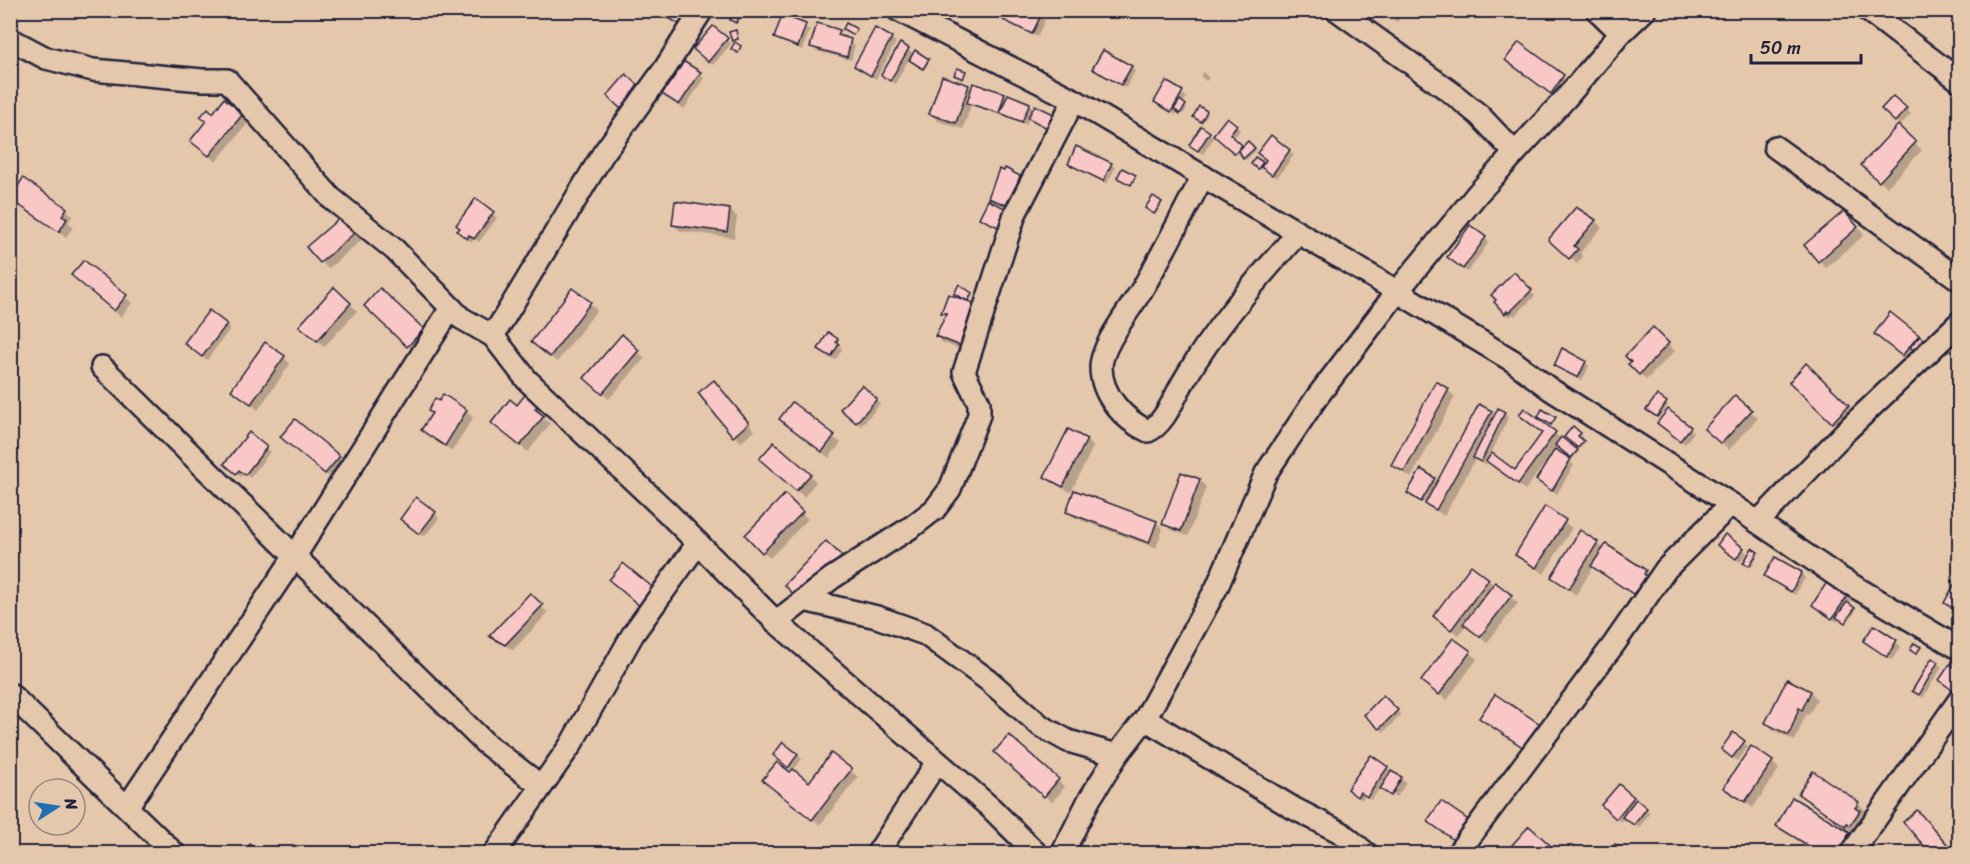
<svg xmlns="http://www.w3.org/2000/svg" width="1970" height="864" font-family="Sriracha,sans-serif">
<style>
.shadow{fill:#0003}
.building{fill:#f8c7c6;stroke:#22223b;stroke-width:1.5}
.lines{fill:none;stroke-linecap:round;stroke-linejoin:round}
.minor-casing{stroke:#22223b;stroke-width:26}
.minor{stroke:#e5c8ac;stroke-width:21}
</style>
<rect width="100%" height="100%" fill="#e5c8ac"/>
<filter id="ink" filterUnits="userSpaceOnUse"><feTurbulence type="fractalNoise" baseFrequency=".0167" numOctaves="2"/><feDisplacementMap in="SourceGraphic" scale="12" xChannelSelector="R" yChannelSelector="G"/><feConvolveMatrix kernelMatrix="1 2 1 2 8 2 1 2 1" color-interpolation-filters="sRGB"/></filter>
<g filter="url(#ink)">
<!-- shadow -->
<g class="shadow">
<polygon points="807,10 828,10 823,20"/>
<polygon points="1029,10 1045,21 1037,37 1005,19"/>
<polygon points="1037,10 1046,10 1044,14"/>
<polygon points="1382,10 1406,10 1397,22"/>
<polygon points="783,17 810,30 802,50 775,37"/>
<polygon points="839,31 842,38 855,45 851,60 816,51 812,46"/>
<polygon points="891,38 896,42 876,79 856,66"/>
<polygon points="727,39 731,44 713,65 699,53"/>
<polygon points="1519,44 1570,83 1559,99 1507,60"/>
<polygon points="908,49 914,55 929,62 925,69 909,59 895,84 883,75"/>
<polygon points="683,63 704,78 684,109 668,98"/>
<polygon points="1131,67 1135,71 1126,88 1094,69"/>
<polygon points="1203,72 1209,78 1206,81 1200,76"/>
<polygon points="1166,83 1187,97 1182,104 1187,108 1183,114 1178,111 1176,115 1156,102"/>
<polygon points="968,86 973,90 1004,94 1008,98 1029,104 1061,136 1029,118 1026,125 1004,114 1003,116 971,105 963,129 938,121 931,114"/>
<polygon points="1893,98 1911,114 1898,128 1922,150 1887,187 1863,165 1900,125 1883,109"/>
<polygon points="225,101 253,117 216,162 199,147 213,115"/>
<polygon points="1206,112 1208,114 1203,122 1196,118"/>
<polygon points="1227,119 1240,130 1233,139 1243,148 1248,143 1256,150 1246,160 1215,136 1203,154 1195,149 1202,128 1213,137"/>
<polygon points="1271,137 1294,155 1277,178 1262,167 1261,170 1254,165 1264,165 1268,160"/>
<polygon points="1069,164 1111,164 1115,168 1107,184"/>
<polygon points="1019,178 1023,182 1014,209 990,198"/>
<polygon points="476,200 497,218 479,242 474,238 472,242 464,236"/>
<polygon points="1161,203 1162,205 1156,215 1148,210"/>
<polygon points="18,205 66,209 73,216 68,222 73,227 66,237"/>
<polygon points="730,210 737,217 734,238 680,231 673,224"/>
<polygon points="1589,215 1602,227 1580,253 1583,257 1577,264 1557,247"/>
<polygon points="344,216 364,238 328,269 308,247"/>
<polygon points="1851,219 1864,235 1826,268 1806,245"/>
<polygon points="1485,238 1489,242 1468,272 1453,261"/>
<polygon points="84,262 132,303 121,317 73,275"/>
<polygon points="1514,275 1535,296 1515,316 1512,314 1510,317 1496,302"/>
<polygon points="381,290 429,337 415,352 366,306"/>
<polygon points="573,290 597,310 557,362 540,349"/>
<polygon points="971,294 973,296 969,303 968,352 943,343 936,336 941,324 945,325 946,316 943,313 968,303 957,295"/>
<polygon points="350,304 357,311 324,347 308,332"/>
<polygon points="226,325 230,329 207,360 190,347"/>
<polygon points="1653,329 1675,351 1646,380 1630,364"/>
<polygon points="1918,336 1928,345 1910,362 1882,340"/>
<polygon points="622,337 645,358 609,399 592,385"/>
<polygon points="837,340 842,350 835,360 819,349"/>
<polygon points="284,357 290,364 258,410 233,390"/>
<polygon points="1585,362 1589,366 1582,381 1555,365"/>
<polygon points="1806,366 1855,413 1840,429 1791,382"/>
<polygon points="862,387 880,404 861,426 842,409"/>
<polygon points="721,389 755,431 741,442 735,436"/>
<polygon points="1448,390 1455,397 1411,478 1393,464"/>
<polygon points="528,393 546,409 541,416 550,424 528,452 492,423 518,407"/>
<polygon points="1657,397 1668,405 1659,418 1650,411"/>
<polygon points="1735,397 1758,418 1729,450 1706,429"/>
<polygon points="792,404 841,443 829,458 788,425"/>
<polygon points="1480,406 1495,417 1504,413 1508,418 1491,454 1515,472 1544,434 1525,410 1578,452 1573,459 1558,446 1554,450 1574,465 1557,494 1537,480 1547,464 1545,463 1525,490 1488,460 1485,465 1476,458 1444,516 1409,493 1421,471 1438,483"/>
<polygon points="466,411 473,418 452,451 423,430"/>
<polygon points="296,421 346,464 333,480 289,444"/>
<polygon points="1663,427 1690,428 1694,432 1685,444"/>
<polygon points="1574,428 1582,435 1579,439 1584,443 1580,448 1566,437"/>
<polygon points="249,434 270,452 250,478 244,473 241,477 230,468"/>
<polygon points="1086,440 1093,447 1071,492 1053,483 1046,476"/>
<polygon points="768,465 810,475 816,482 804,497"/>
<polygon points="1199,480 1206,487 1188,536 1171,530 1164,523"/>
<polygon points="785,496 808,519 770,558 747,535"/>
<polygon points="1546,508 1572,528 1544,574 1517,555"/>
<polygon points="1068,511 1156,522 1163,529 1156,548 1075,518"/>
<polygon points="435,513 439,518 424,537 406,523"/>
<polygon points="1597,543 1604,549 1606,546 1652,578 1641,600 1593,567 1576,595 1553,577"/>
<polygon points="1723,549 1743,549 1747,553 1740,562"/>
<polygon points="1757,553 1759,554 1751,567 1747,564"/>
<polygon points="1801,573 1805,578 1795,595 1765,576"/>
<polygon points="1488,580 1518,603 1487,643 1466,625 1459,635 1442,623"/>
<polygon points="530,595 548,613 513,650 491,636"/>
<polygon points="1847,597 1851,601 1848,605 1856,611 1847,623 1840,618 1837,622 1814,605"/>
<polygon points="1874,627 1901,646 1892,660 1869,645"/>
<polygon points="1454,640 1477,659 1447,700 1430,688"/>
<polygon points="1933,660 1942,667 1923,698 1914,691"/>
<polygon points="1960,672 1960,689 1957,693 1945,684"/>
<polygon points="1788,681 1811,692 1817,699 1809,715 1806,714 1795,741 1773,730 1767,723"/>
<polygon points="1383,698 1401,715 1384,732 1366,715"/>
<polygon points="1481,718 1539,725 1546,732 1531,754"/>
<polygon points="1009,737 1065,787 1052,802 1003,759"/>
<polygon points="1744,743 1748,747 1737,761 1727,753"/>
<polygon points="783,744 802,759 793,771 809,784 831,755 858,777 820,825 771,787 793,771 775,755"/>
<polygon points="1772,762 1779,769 1753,808 1725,787"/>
<polygon points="1387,768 1406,783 1397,797 1381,787 1371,800 1365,795 1362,800 1353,793"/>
<polygon points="1619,786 1650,813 1639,828 1625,817 1621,822 1607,810"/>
<polygon points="1800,794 1858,803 1865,810 1871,812 1858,831 1855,828 1852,832"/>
<polygon points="1778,826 1849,833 1856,840 1854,854 1820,854"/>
</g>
<!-- building -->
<g class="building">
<polygon points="668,10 687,10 692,13 684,27 665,16"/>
<polygon points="736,10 742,13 736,23 730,20"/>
<polygon points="1008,10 1032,10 1041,15 1032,34 1003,20"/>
<polygon points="782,15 806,24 798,47 774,38"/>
<polygon points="817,23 840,30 838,35 851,39 847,57 810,47"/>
<polygon points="846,23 857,29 853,35 843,29"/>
<polygon points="713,26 728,38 708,62 693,49"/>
<polygon points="875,28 892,37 871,76 854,66"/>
<polygon points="736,30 738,39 732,41 729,32"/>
<polygon points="735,42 741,46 738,53 731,49"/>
<polygon points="1519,42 1564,75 1551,94 1505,60"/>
<polygon points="900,43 909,48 890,81 881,75"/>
<polygon points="915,50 929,59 923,69 909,60"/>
<polygon points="1103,50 1132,66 1121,85 1092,69"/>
<polygon points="683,61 701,72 679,105 662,94"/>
<polygon points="957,68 966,71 963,79 954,75"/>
<polygon points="626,74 643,89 623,111 607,96"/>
<polygon points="942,76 969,85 956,123 929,114"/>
<polygon points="1166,81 1183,91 1171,112 1154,102"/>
<polygon points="973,83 1005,93 999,113 967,103"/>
<polygon points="1008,94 1030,103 1022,122 1000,113"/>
<polygon points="1893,96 1907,108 1895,122 1881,109"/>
<polygon points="224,98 231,104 235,99 247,109 209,156 190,141 206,121 200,117 208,108 213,113"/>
<polygon points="1180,100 1186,105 1180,114 1174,109"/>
<polygon points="1035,105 1064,119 1057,133 1028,118"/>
<polygon points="1199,106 1207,111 1201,122 1193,117"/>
<polygon points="1227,117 1237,125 1230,134 1242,145 1235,154 1213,135"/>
<polygon points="1898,125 1916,142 1879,182 1861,165"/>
<polygon points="1201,126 1210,132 1198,151 1189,145"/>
<polygon points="1271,135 1290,150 1272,175 1261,167 1266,160 1257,153"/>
<polygon points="1248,141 1255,148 1243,159 1239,150"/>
<polygon points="1076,146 1112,163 1103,181 1068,164"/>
<polygon points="1960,150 1960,166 1951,159"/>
<polygon points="1255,157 1263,162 1258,169 1251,164"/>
<polygon points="1005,168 1020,176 1009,206 988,198 999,169 1004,171"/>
<polygon points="1122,168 1136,175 1131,185 1117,178"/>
<polygon points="23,178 67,208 62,216 67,219 59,232 10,199"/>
<polygon points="1153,196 1162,202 1154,214 1145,208"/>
<polygon points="476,198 494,212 474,239 469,235 467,239 457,231 460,228 456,225"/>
<polygon points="988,200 1009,210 1000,228 979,218"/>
<polygon points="675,201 730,209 727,232 672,225"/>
<polygon points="1576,207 1596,220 1574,246 1578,249 1569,259 1548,240"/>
<polygon points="1844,211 1858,227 1818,262 1804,245"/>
<polygon points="344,214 358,230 320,263 306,247"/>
<polygon points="1470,225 1486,237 1463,269 1447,257"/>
<polygon points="84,260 127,295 114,311 71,275"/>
<polygon points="1514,272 1532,290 1509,313 1507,311 1505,314 1494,302 1496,300 1491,295"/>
<polygon points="959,284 972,293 968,301 954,294"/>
<polygon points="334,287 351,303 317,341 299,326"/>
<polygon points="380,288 424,329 407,347 364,306"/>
<polygon points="572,288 591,302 550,357 531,342"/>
<polygon points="948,294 976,304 961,346 935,336 947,313 941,313"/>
<polygon points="209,310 227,324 202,357 184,343"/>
<polygon points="1890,312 1919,335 1902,356 1874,334"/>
<polygon points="1653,327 1669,343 1639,375 1628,364 1631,362 1625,356"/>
<polygon points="828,332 838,339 836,342 839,344 831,357 818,349"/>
<polygon points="622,334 639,350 602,394 584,378"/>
<polygon points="1920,336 1928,343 1918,354 1910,347"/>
<polygon points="265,342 285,356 251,404 231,390"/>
<polygon points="1562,348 1586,361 1578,378 1554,366"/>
<polygon points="1806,363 1849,405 1832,423 1789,382"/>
<polygon points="714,380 749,423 733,437 698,393"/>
<polygon points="1436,381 1449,389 1404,472 1391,465"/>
<polygon points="862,385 877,399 856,423 840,409"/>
<polygon points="528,391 540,402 535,409 544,416 520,446 491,423 510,399 517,405"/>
<polygon points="443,394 467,410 445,446 421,430 432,413 428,411 435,398 439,401"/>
<polygon points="1657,395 1667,402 1657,417 1646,410"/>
<polygon points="1735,395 1752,410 1721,444 1704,429"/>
<polygon points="792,402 835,435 822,452 779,419"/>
<polygon points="1479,404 1492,411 1436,510 1425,504"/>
<polygon points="1498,408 1505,412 1481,462 1473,458"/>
<polygon points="1524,408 1556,432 1518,484 1486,461 1492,453 1515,470 1542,433 1519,415"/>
<polygon points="1542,409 1556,417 1551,425 1538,417"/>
<polygon points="1668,409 1691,427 1680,441 1657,423"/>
<polygon points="295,419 340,456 325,474 280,437"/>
<polygon points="1573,426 1581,433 1578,436 1584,441 1578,448 1564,437"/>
<polygon points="1068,429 1087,439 1063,487 1044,477"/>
<polygon points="249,432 267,447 245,475 239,470 236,474 224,464"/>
<polygon points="1561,437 1578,450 1571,458 1555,445"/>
<polygon points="774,442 811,474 796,491 759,459"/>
<polygon points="1555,449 1571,459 1552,491 1536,480"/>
<polygon points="1421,469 1435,478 1421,502 1407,493"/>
<polygon points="1181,472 1200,479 1181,531 1162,524"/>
<polygon points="1074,490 1157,521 1149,543 1066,512"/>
<polygon points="785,494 803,512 762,553 745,535"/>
<polygon points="416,497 436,512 419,534 400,519"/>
<polygon points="1545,506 1566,520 1536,568 1515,555"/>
<polygon points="1580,530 1598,542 1569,589 1551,577"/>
<polygon points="1725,534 1744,548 1736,559 1717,545"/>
<polygon points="826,541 842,556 800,600 784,585"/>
<polygon points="1606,544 1646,570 1644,574 1648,577 1633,594 1591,566"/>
<polygon points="1752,548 1758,552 1749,566 1743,563"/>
<polygon points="1775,557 1802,572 1791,592 1764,576"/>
<polygon points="623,563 656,590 641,607 609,580"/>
<polygon points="1471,565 1489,579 1451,630 1433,616"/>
<polygon points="1495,582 1512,595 1480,637 1463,624"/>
<polygon points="1827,582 1848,595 1832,619 1812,605"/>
<polygon points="1954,585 1960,588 1960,613 1944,603"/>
<polygon points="530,593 543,605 505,645 489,636"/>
<polygon points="1847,602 1855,608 1845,623 1836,617"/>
<polygon points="1874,625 1897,640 1887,657 1863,641"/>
<polygon points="1453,638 1471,651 1439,695 1421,681"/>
<polygon points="1914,643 1921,647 1916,654 1910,650"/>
<polygon points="1932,658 1938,662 1919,695 1912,691"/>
<polygon points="1950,664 1960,670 1960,679 1952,690 1939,680"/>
<polygon points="1787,679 1811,691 1802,710 1799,708 1789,735 1765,723"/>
<polygon points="1495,694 1540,724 1524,748 1479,718"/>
<polygon points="1383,695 1398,710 1379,729 1364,715"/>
<polygon points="1733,732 1745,741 1732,758 1721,749"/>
<polygon points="1009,735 1059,779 1044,797 994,752"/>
<polygon points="783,742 798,754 788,768 773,755"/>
<polygon points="1751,746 1773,761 1745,802 1723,788"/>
<polygon points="831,753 852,769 812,820 762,780 777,762 790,772 793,769 809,782"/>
<polygon points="1371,755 1388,767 1367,797 1360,792 1357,797 1347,789"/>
<polygon points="1391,771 1402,777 1391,796 1380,789"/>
<polygon points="1813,771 1859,802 1855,808 1860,811 1850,825 1847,823 1845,826 1798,794"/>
<polygon points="1619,784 1634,797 1616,819 1601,805"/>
<polygon points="1792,797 1850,832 1847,837 1851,840 1844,854 1834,851 1833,854 1822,854 1776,826"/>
<polygon points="1636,799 1647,808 1634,825 1622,817"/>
<polygon points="1441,801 1474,824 1458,843 1427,821"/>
<polygon points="1917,810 1956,854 1931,854 1903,822"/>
<polygon points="1529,826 1560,854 1521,854 1512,845"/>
<polygon points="250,844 263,854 243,854"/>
<polygon points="1615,844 1631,854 1602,854 1604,850 1610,853"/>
</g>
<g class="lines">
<!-- minor casing -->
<g class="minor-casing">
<g id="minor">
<polyline points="898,10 1074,100 1373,277 1513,361 1550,389 1731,504 1840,578 1960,649"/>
<polyline points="1337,10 1452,93 1479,115 1515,153"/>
<polyline points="1597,10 1621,33"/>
<polyline points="1867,10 1960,81"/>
<polyline points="10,39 46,58 93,70 202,80 227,80 331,198 395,250 461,318 493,336 527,380 669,514 776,622 991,808 1037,854"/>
<polyline points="1775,147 1960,280"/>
<path d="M1203 176C1184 212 1165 250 1144 286 1133 306 1101 345 1101 367 1101 395 1124 420 1148 431 1165 424 1175 395 1185 379 1216 325 1257 280 1298 233"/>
<polyline points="493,336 603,154 664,70 702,10"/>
<polyline points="102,367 485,743 541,786"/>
<polyline points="1758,522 1848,429 1960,322"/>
<polyline points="804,600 877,617 925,634 988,680 1041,726 1068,741 1117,755"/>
<polyline points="776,622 832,578 913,526 935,509 950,489 979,415 979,403 964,372 1015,214 1074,100"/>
<polyline points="10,694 175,854"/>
<polyline points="1145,719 1293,808 1340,832 1367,854"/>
<polyline points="127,807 295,556 451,308"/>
<polyline points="494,854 570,746 633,634 698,543"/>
<polyline points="877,854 937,762"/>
<polyline points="1062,854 1089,800 1117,755 1145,719 1217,587 1266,473 1317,397 1397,292 1478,193 1566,98 1621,33 1645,10"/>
<polyline points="1457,854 1614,644 1666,569 1731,504"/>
<polyline points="1851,854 1960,699"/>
</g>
</g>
<!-- minor -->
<use href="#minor" class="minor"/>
</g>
</g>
<!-- margin -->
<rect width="1970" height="864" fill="none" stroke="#e5c8ac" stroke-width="36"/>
<rect x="18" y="18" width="1934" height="828" fill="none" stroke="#22223b" stroke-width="2" filter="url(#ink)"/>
<!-- north arrow -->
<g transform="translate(57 807) rotate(78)"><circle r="28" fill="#e5c8ac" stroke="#97867f" stroke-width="1.5"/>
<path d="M0-4.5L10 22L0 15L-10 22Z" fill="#1f6fb2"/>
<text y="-9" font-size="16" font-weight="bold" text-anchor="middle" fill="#22223b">N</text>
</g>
<!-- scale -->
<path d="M1751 54v9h110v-9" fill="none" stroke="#22223b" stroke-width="3"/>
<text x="1760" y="54" font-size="18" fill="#22223b" stroke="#e5c8ac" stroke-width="4.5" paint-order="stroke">50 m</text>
</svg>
